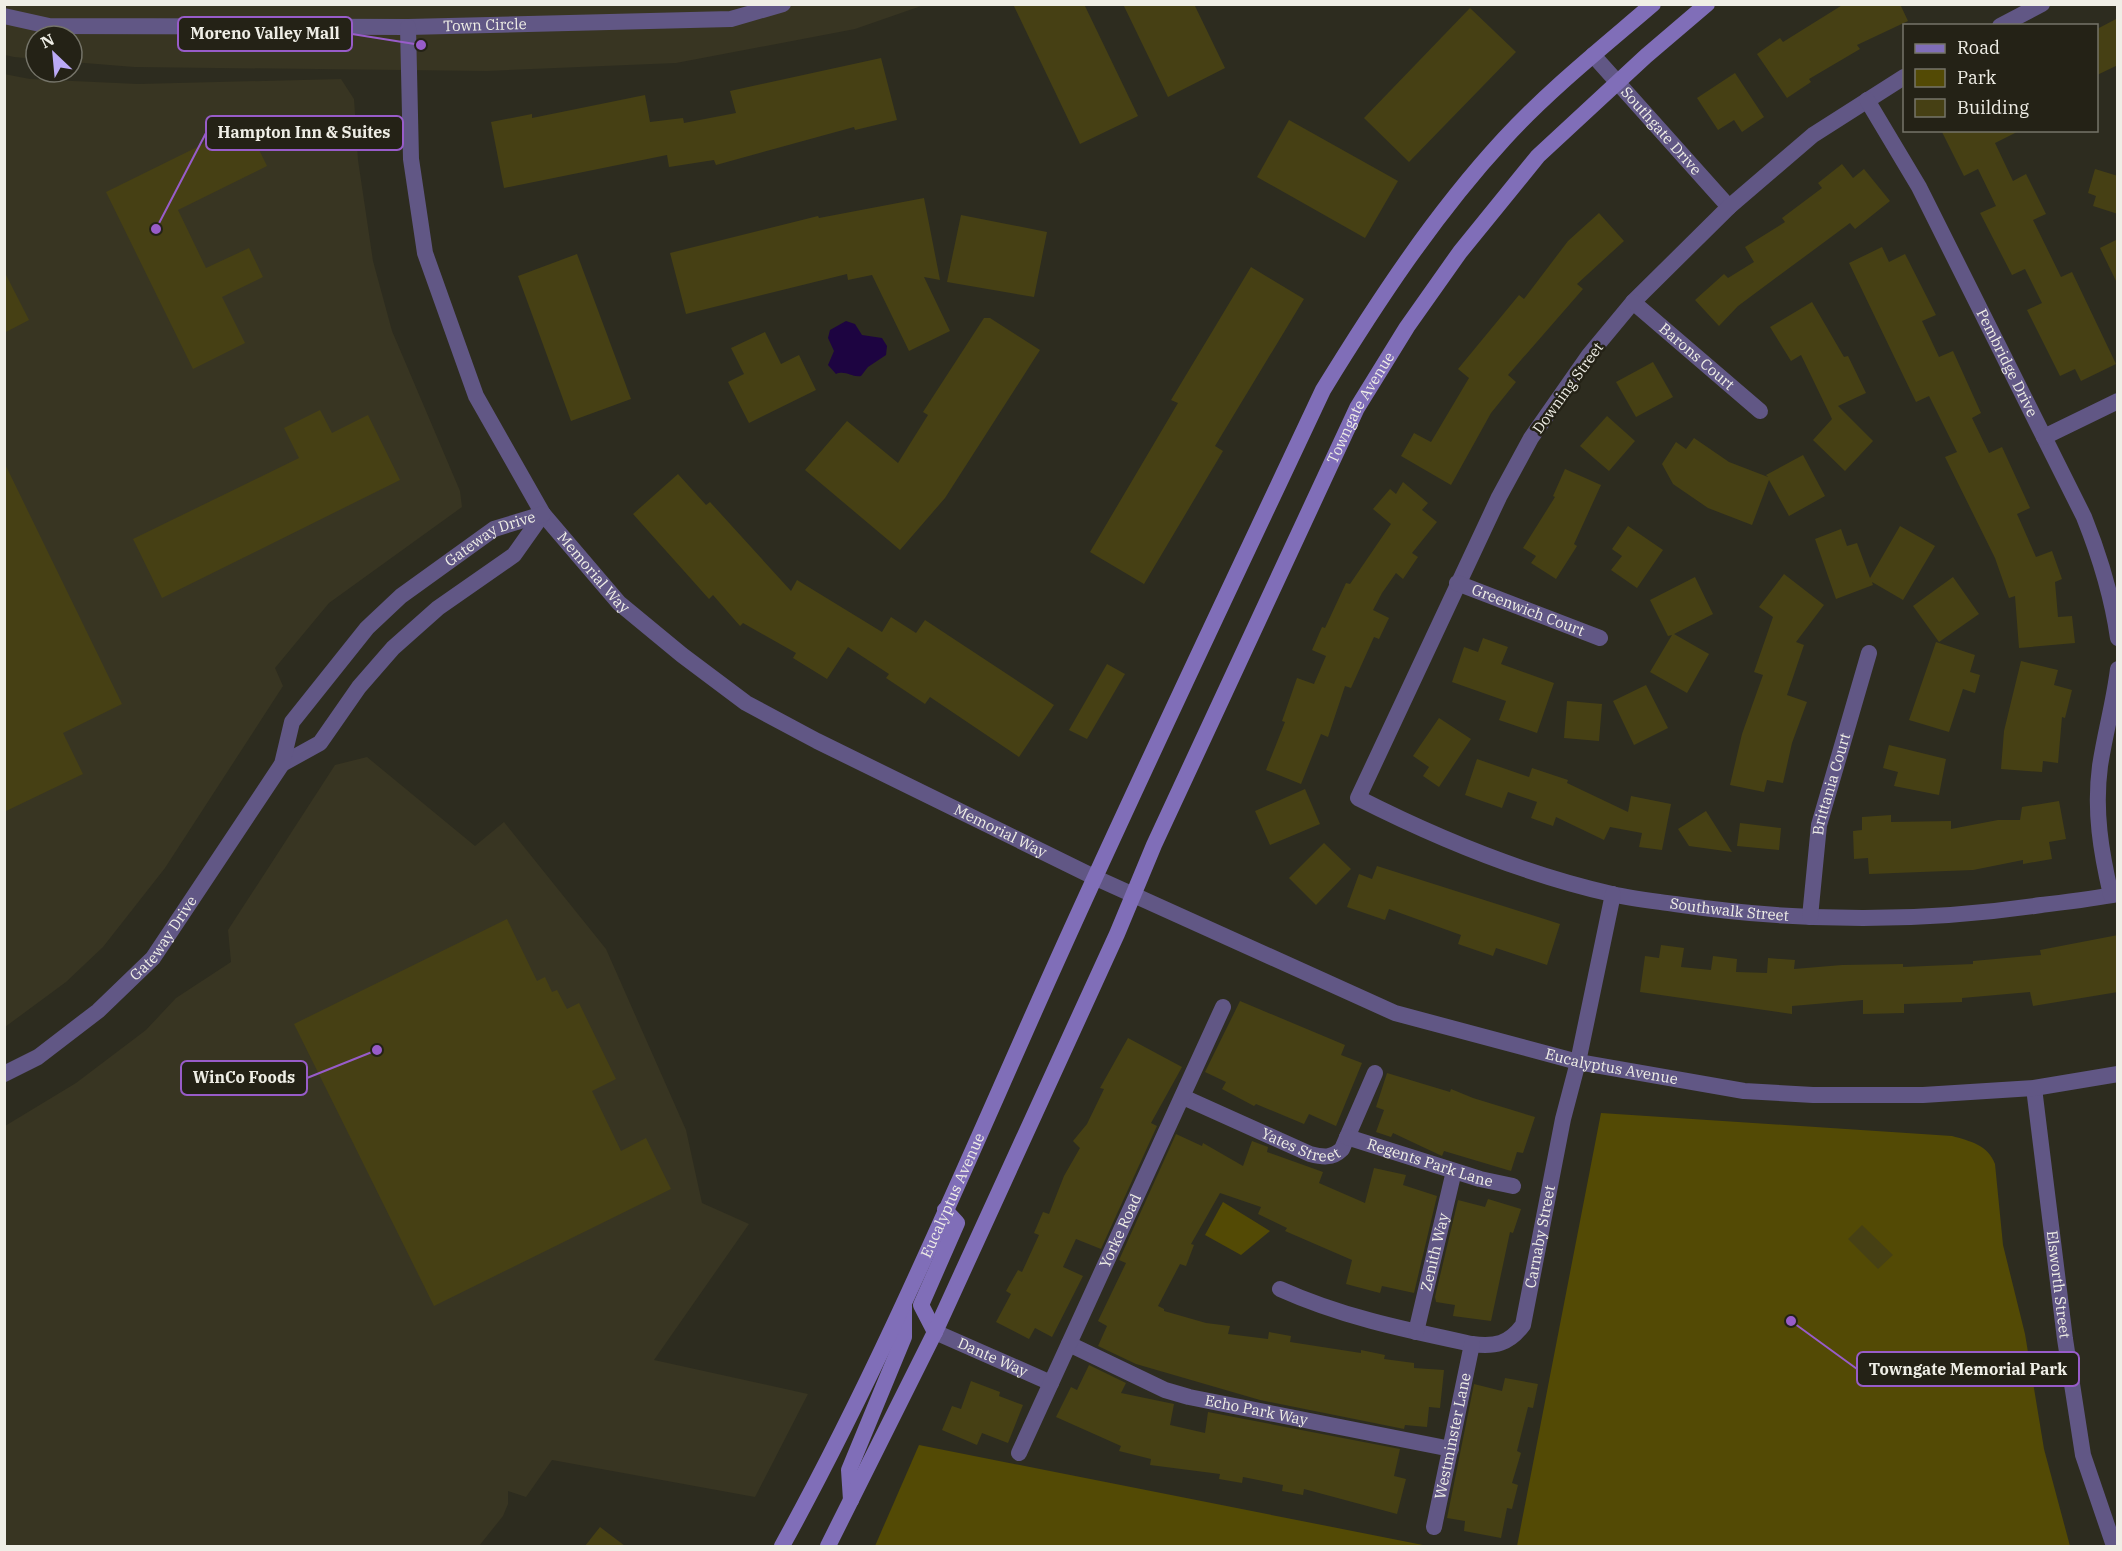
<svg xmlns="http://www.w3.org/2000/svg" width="2122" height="1551" font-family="'IBM Plex Serif',serif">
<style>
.built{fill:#383522}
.green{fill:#534a05}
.water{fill:#1d0441}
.building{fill:#464014}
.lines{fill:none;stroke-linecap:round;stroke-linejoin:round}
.minor{stroke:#615785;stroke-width:16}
.tertiary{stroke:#615785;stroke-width:16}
.secondary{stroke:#806eb8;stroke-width:16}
.labels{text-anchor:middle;stroke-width:5;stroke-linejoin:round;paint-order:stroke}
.street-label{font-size:15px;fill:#efeee6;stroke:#242216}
.leader{fill:none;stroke:#985cc9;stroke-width:2}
.callout-dot{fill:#985cc9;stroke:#242216;stroke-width:2}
.callout{fill:#242216;stroke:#985cc9;stroke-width:2}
.callout-label{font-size:16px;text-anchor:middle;font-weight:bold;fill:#efeee6}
</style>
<rect width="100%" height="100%" fill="#2d2c1f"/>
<!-- built -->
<g class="built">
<polygon points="4,5 924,5 855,29 676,63 487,71 134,67 72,62 72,36 36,36 36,59 14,57 5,55"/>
<polygon points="4,74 30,79 138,84 341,79 354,99 358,160 373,261 392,331 460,491 462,507 329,603 275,668 283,686 165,868 103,947 66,982 5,1027"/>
<polygon points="367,757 475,846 504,822 606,949 686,1130 702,1203 749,1224 654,1360 808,1394 755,1497 552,1460 526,1497 508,1491 508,1504 503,1516 479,1546 5,1546 5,1126 76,1083 146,1030 176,998 231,962 228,930 335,765"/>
</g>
<!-- green -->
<g class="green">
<path d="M1601 1113 1952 1136C1970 1141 1988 1145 1995 1164L2003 1245 2025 1334 2044 1449 2070 1546H1517Z"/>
<polygon points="1223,1202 1270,1231 1241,1255 1205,1235"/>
<polygon points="919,1445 1428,1546 875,1546"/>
</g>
<!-- water -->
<path class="water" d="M846 321 855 324 862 335 882 338 887 346 886 355 868 367 861 376C852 378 846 370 836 374L828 365 834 351 828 338 830 330Z"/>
<!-- building -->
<g class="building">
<polygon points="1013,4 1084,4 1138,116 1080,144"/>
<polygon points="1123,4 1194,4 1225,68 1168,97"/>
<polygon points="1844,4 1900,4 1908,21 1857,45 1860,49 1809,79 1811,82 1787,98 1757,54 1780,38 1783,42"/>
<polygon points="1470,8 1516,52 1409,162 1364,118"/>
<polygon points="2118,18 2118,65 2097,75 2097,29"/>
<polygon points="881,58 897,120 855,130 854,127 716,165 714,160 669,167 667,155 504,188 491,122 532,114 532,118 645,95 650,122 683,118 684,123 736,113 730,91"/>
<polygon points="1735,73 1764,117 1742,132 1734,120 1718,130 1697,98"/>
<polygon points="1289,120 1398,181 1365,238 1257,177"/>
<polygon points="246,123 267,166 178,210 206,268 249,248 263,277 222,297 245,343 193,369 106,192"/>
<polygon points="1941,130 2021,130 1995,143 2013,181 2026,174 2046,214 2033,220 2061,277 2072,272 2116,364 2081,381 2075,369 2060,376 2027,310 2042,303 2025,269 2012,275 1980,213 1996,206 1978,169 1964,176"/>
<polygon points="1842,164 1853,178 1864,169 1890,201 1855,229 1850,223 1738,306 1719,326 1695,300 1724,274 1728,278 1754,262 1745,247 1785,222 1782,218 1822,188 1818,183"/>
<polygon points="2095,169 2118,176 2118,214 2093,206 2096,196 2088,193"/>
<polygon points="924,198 940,280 924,277 950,331 909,351 872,275 848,280 847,274 686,314 670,253 818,216 819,218"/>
<polygon points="1599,213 1624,241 1577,284 1583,289 1508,375 1516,382 1491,413 1451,485 1401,456 1414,433 1431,442 1469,378 1458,369 1519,295 1524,299 1568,241"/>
<polygon points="961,215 1047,232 1034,297 947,282"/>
<polygon points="2118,239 2118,285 2100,248"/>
<polygon points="1882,247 1889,262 1905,254 1936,315 1922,321 1939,357 1953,351 1981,413 1972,418 1989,453 2002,447 2030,508 2017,514 2036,557 2052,551 2062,579 2055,582 2058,617 2072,616 2075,643 2019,648 2015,596 2009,598 1995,558 1945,457 1957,452 1929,396 1916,402 1849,263"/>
<polygon points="577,254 631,399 571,421 518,276"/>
<polygon points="1251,267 1304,299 1215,446 1223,451 1144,584 1090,552 1178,403 1171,400"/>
<polygon points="4,271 29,320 4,333"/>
<polygon points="1812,302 1844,357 1848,356 1866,393 1838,406 1873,441 1845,471 1813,440 1832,419 1801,355 1791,361 1770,327"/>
<polygon points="984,318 990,318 1040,350 945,498 900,550 805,470 847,421 898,463 928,415 923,412"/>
<polygon points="765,332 781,364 799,355 816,390 749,423 728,382 744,374 731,348"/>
<polygon points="1653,362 1673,397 1636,417 1616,382"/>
<polygon points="320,410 332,433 368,415 400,480 162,598 133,539 299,458 284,428"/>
<polygon points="1607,416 1635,441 1609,471 1580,446"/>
<polygon points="1694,438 1729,462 1768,477 1766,475 1803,455 1825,496 1789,516 1769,480 1752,525 1708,508 1673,484 1662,464 1676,442 1686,449"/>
<polygon points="4,462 122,704 63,733 83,774 4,812"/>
<polygon points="1565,469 1601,485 1574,544 1577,546 1556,579 1531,563 1536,556 1523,548 1555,497 1553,496"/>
<polygon points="678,474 706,505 710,502 791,591 797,580 882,632 891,617 916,633 925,620 1054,705 1019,757 930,697 925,704 886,678 889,674 848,647 827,679 793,658 796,653 743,623 740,626 713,595 709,599 633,514"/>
<polygon points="1403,482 1428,503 1422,510 1437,522 1412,553 1418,557 1403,579 1396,573 1382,593 1373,610 1389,618 1379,639 1374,637 1351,688 1345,686 1328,737 1321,734 1301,784 1266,770 1285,722 1282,721 1297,678 1314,684 1326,656 1312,650 1322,627 1325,628 1346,583 1350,584 1391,524 1373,509 1390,489 1396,494"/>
<polygon points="1628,526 1663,550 1637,588 1611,570 1622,556 1612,549"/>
<polygon points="1900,526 1935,546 1903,600 1872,582 1873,585 1836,599 1815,539 1841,529 1847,546 1857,543 1870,578"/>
<polygon points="1784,574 1824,605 1796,642 1804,645 1787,695 1807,702 1792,743 1783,783 1767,780 1764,792 1730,785 1742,734 1763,675 1754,672 1773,617 1759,607"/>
<polygon points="1695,577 1713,614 1674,634 1709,654 1687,693 1650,672 1672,635 1668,636 1650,600"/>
<polygon points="1953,577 1979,614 1939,642 1913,606"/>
<polygon points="1483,638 1508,647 1501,664 1554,683 1537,733 1499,720 1506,701 1452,682 1464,647 1478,652"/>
<polygon points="1936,642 1975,655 1970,672 1980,675 1975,693 1963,689 1949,732 1909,720"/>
<polygon points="2021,661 2058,670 2054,685 2072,690 2065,718 2062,717 2058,763 2043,761 2042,772 2001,769 2004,731"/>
<polygon points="1107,664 1125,674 1087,739 1069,730"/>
<polygon points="1646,685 1668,728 1634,745 1613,701"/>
<polygon points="1567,701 1602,704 1599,741 1564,738"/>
<polygon points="1439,718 1471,739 1439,787 1423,776 1429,767 1413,756"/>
<polygon points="1889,745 1946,759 1939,795 1894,786 1898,772 1883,768"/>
<polygon points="1477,759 1529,777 1532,768 1568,780 1567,783 1628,812 1631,796 1671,804 1662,850 1639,847 1642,833 1610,827 1604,840 1556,817 1553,826 1531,818 1537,802 1508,792 1502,808 1465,795"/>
<polygon points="1305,789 1320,824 1270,845 1255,811"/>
<polygon points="2059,801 2066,839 2049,842 2052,859 2023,864 2023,860 1973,870 1869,874 1868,858 1854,859 1853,831 1862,830 1862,817 1891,815 1891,822 1951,821 1951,829 1998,820 2020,820 2022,807"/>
<polygon points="1706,811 1732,852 1689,846 1678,829"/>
<polygon points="1740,823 1781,828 1779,850 1737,846"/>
<polygon points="1324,843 1351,869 1316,905 1289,878"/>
<polygon points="1377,866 1560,924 1547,965 1496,948 1493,956 1458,944 1461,935 1389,909 1385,920 1347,907 1359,874 1372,879"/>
<polygon points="507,919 537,981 545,977 552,992 557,990 567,1009 579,1003 616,1079 592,1091 621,1151 646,1138 671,1189 434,1306 294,1024"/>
<polygon points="2118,935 2118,992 2033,1006 2030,992 1962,998 1962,1002 1904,1004 1904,1013 1863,1014 1863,1000 1792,1006 1792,1014 1640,992 1645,956 1659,958 1661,945 1684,948 1681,967 1711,970 1713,956 1737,959 1736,972 1767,973 1768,958 1795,960 1794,969 1842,965 1903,964 1903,967 1973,964 1973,961 2041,955 2040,950"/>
<polygon points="1240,1001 1345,1045 1341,1055 1362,1063 1336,1126 1309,1114 1304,1124 1256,1104 1254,1106 1222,1089 1226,1082 1205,1072"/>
<polygon points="1128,1038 1182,1067 1151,1123 1157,1126 1101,1249 1076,1239 1063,1267 1083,1276 1052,1337 1035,1328 1029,1339 996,1322 1011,1294 1006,1291 1018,1270 1022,1272 1039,1235 1034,1233 1043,1212 1049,1214 1064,1176 1080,1148 1073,1141 1087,1124 1104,1089 1100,1088"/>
<polygon points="1387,1073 1450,1092 1451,1089 1473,1098 1535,1117 1523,1153 1517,1152 1511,1171 1444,1151 1442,1156 1393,1133 1391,1137 1376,1132 1384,1110 1376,1107"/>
<polygon points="1176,1134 1202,1146 1203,1143 1243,1166 1252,1141 1268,1147 1267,1152 1323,1172 1319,1183 1365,1203 1374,1168 1406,1175 1403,1185 1437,1196 1414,1293 1382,1286 1380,1293 1346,1284 1352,1260 1285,1231 1287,1228 1258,1214 1261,1207 1220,1193 1191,1244 1194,1245 1186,1266 1180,1264 1158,1306 1164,1309 1164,1311 1206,1323 1230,1326 1228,1334 1268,1339 1269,1332 1291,1336 1290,1342 1361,1353 1361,1350 1385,1355 1384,1359 1414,1363 1414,1368 1444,1370 1440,1408 1429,1407 1427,1427 1405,1425 1404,1429 1260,1400 1136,1364 1098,1346 1107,1326 1098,1321 1126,1263 1119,1260"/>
<polygon points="1488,1199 1521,1209 1513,1233 1510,1232 1491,1321 1453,1316 1455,1305 1436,1302 1435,1297 1458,1200 1485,1207"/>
<polygon points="1862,1225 1893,1255 1878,1269 1848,1239"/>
<polygon points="1089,1365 1126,1383 1121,1393 1174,1404 1170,1425 1205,1433 1208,1412 1400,1449 1394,1476 1406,1479 1397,1514 1304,1489 1303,1495 1282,1491 1283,1485 1243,1477 1242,1483 1219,1479 1220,1474 1150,1465 1151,1459 1119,1451 1121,1446 1056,1417 1071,1387 1077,1390"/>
<polygon points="1505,1378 1538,1384 1533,1408 1528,1407 1517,1451 1521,1453 1512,1483 1518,1485 1512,1509 1507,1508 1501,1538 1464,1531 1465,1521 1447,1518 1474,1384 1502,1391"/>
<polygon points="971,1381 1000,1392 999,1396 1023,1405 1008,1443 982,1433 977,1445 942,1430 952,1406 961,1409"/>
<polygon points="600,1527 625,1546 585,1546"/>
</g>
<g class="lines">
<!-- minor -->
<g class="minor">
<polyline points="2000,26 2042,4"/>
<path id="s1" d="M1593 55 1729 207"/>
<path id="s2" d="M1904 77 1813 135 1729 207 1633 302 1589 355 1531 438 1499 497 1358 798C1439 839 1523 874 1612 894 1633 899 1654 901 1675 904 1796 922 1920 923 2041 905 2066 902 2093 899 2118 894"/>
<path id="s3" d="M1867 100 1919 187 2084 517C2100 557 2112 596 2118 638"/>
<path id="s4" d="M1633 302 1760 411"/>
<polyline points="2044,437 2118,401"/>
<path id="s5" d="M1457 583 1600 638"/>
<path d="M2111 895C2101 852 2094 811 2100 766 2105 733 2114 702 2118 669"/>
<path id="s6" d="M1810 917 1819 825 1869 653"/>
<path id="s7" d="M2034 1088 2065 1339 2083 1455 2114 1546"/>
<path id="s8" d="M1183 1097 1310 1154C1322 1157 1332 1159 1342 1149L1375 1073"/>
<path id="s9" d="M1347 1137 1480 1179 1513 1186"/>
<path id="s10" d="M1280 1289C1342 1317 1406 1330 1472 1344 1495 1347 1509 1344 1523 1325L1563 1119 1578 1062 1613 894"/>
<path id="s11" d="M935 1332 1051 1383"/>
<path id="s12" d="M1416 1332 1454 1171"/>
<path id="s13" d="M1069 1344 1165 1390 1189 1397 1451 1449"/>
<path id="s14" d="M1019 1453 1223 1007"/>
<path id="s15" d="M1434 1527 1472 1344"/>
</g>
<!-- tertiary -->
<g class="tertiary">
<path id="s16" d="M4 16 49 26 408 27 731 19 783 4"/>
<path id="s17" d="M408 27 411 159 425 253 476 396 543 514 619 603 682 655 746 703 817 741 1096 878 1395 1013 1578 1062 1744 1091 1813 1095H1923L2034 1088 2118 1074"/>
<polyline points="282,764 320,743 359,687 393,648 438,608 514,555 543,514"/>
<path id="s18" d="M4 1074 38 1057 98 1011 153 958 282 764 292 722 367 628 401 596 494 529 543 514"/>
</g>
<!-- secondary -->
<g class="secondary">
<polyline points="935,1332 921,1305 957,1223 945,1210"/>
<polyline points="851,1500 849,1470 904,1337 904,1306"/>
<path id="s19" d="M782 1546C882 1365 962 1173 1047 983 1136 784 1230 588 1323 390 1377 302 1434 215 1504 139 1549 90 1603 47 1653 4"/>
<path id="s20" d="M828 1546 935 1332 1117 934 1154 845 1357 408 1407 327 1460 252 1538 156 1646 56 1707 4"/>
</g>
</g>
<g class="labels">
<!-- street labels -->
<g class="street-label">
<text dy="5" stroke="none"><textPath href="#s16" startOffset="482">Town Circle</textPath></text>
<text dy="5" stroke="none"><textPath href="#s1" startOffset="102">Southgate Drive</textPath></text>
<text dy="5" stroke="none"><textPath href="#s4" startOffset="84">Barons Court</textPath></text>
<text dy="5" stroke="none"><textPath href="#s3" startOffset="298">Pembridge Drive</textPath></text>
<text transform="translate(1568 388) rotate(-54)" y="5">Downing Street</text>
<text dy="5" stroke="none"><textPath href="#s20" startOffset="1257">Towngate Avenue</textPath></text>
<text dy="5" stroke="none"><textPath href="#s18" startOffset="740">Gateway Drive</textPath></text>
<text dy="5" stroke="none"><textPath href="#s17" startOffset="592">Memorial Way</textPath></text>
<text dy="5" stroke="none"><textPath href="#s5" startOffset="76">Greenwich Court</textPath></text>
<text dy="5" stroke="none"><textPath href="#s6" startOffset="135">Brittania Court</textPath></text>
<text dy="5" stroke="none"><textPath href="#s17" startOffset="1078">Memorial Way</textPath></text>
<text dy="5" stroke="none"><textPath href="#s2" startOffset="1314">Southwalk Street</textPath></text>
<text dy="5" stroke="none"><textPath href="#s18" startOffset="212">Gateway Drive</textPath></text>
<text dy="5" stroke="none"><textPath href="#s17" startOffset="1736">Eucalyptus Avenue</textPath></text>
<text dy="5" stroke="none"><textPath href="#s8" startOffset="128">Yates Street</textPath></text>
<text dy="5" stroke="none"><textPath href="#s9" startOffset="87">Regents Park Lane</textPath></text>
<text dy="5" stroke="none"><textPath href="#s19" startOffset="390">Eucalyptus Avenue</textPath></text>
<text dy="5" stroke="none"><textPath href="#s14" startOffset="244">Yorke Road</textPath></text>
<text dy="5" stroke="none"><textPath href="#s10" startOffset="348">Carnaby Street</textPath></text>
<text dy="5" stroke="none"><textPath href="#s12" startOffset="82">Zenith Way</textPath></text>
<text dy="5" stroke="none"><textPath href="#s7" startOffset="198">Elsworth Street</textPath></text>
<text dy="5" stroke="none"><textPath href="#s11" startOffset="63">Dante Way</textPath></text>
<text dy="5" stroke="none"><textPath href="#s13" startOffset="200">Echo Park Way</textPath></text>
<text dy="5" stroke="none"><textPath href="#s15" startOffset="93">Westminster Lane</textPath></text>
</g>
</g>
<!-- callouts -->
<path class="leader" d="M421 45L352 34M156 229L206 133M377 1050L307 1078M1791 1321L1857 1369"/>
<g class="callout-dot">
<circle cx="421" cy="45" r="6"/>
<circle cx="156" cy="229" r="6"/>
<circle cx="377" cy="1050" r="6"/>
<circle cx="1791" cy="1321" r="6"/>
</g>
<g class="callout">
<rect x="178" y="17" width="174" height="34" rx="6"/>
<rect x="206" y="116" width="197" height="34" rx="6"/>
<rect x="181" y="1061" width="126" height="34" rx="6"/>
<rect x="1857" y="1352" width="222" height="34" rx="6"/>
</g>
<g class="callout-label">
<text x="265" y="39">Moreno Valley Mall</text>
<text x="304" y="138">Hampton Inn &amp; Suites</text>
<text x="244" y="1083">WinCo Foods</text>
<text x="1968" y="1375">Towngate Memorial Park</text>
</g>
<!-- border -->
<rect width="2122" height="1551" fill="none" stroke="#efeee6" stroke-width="12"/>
<!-- legend -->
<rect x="1903" y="24" width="195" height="108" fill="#242216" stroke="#757469" stroke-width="1.5"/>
<rect x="1915" y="44" width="30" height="9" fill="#806eb8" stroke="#757469" stroke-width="1.5"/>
<text x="1957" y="54" font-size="18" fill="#efeee6">Road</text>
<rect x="1915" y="69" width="30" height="18" fill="#534a05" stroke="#757469" stroke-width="1.5"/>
<text x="1957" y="84" font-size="18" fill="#efeee6">Park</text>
<rect x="1915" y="99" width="30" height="18" fill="#464014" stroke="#757469" stroke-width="1.5"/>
<text x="1957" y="114" font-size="18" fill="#efeee6">Building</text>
<!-- north arrow -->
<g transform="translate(54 54) rotate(334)"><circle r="28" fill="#242216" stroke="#757469" stroke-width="1.5"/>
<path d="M0-4.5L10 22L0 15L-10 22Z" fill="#bbaaf6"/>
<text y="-9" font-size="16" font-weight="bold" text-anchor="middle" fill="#efeee6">N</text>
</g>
</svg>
